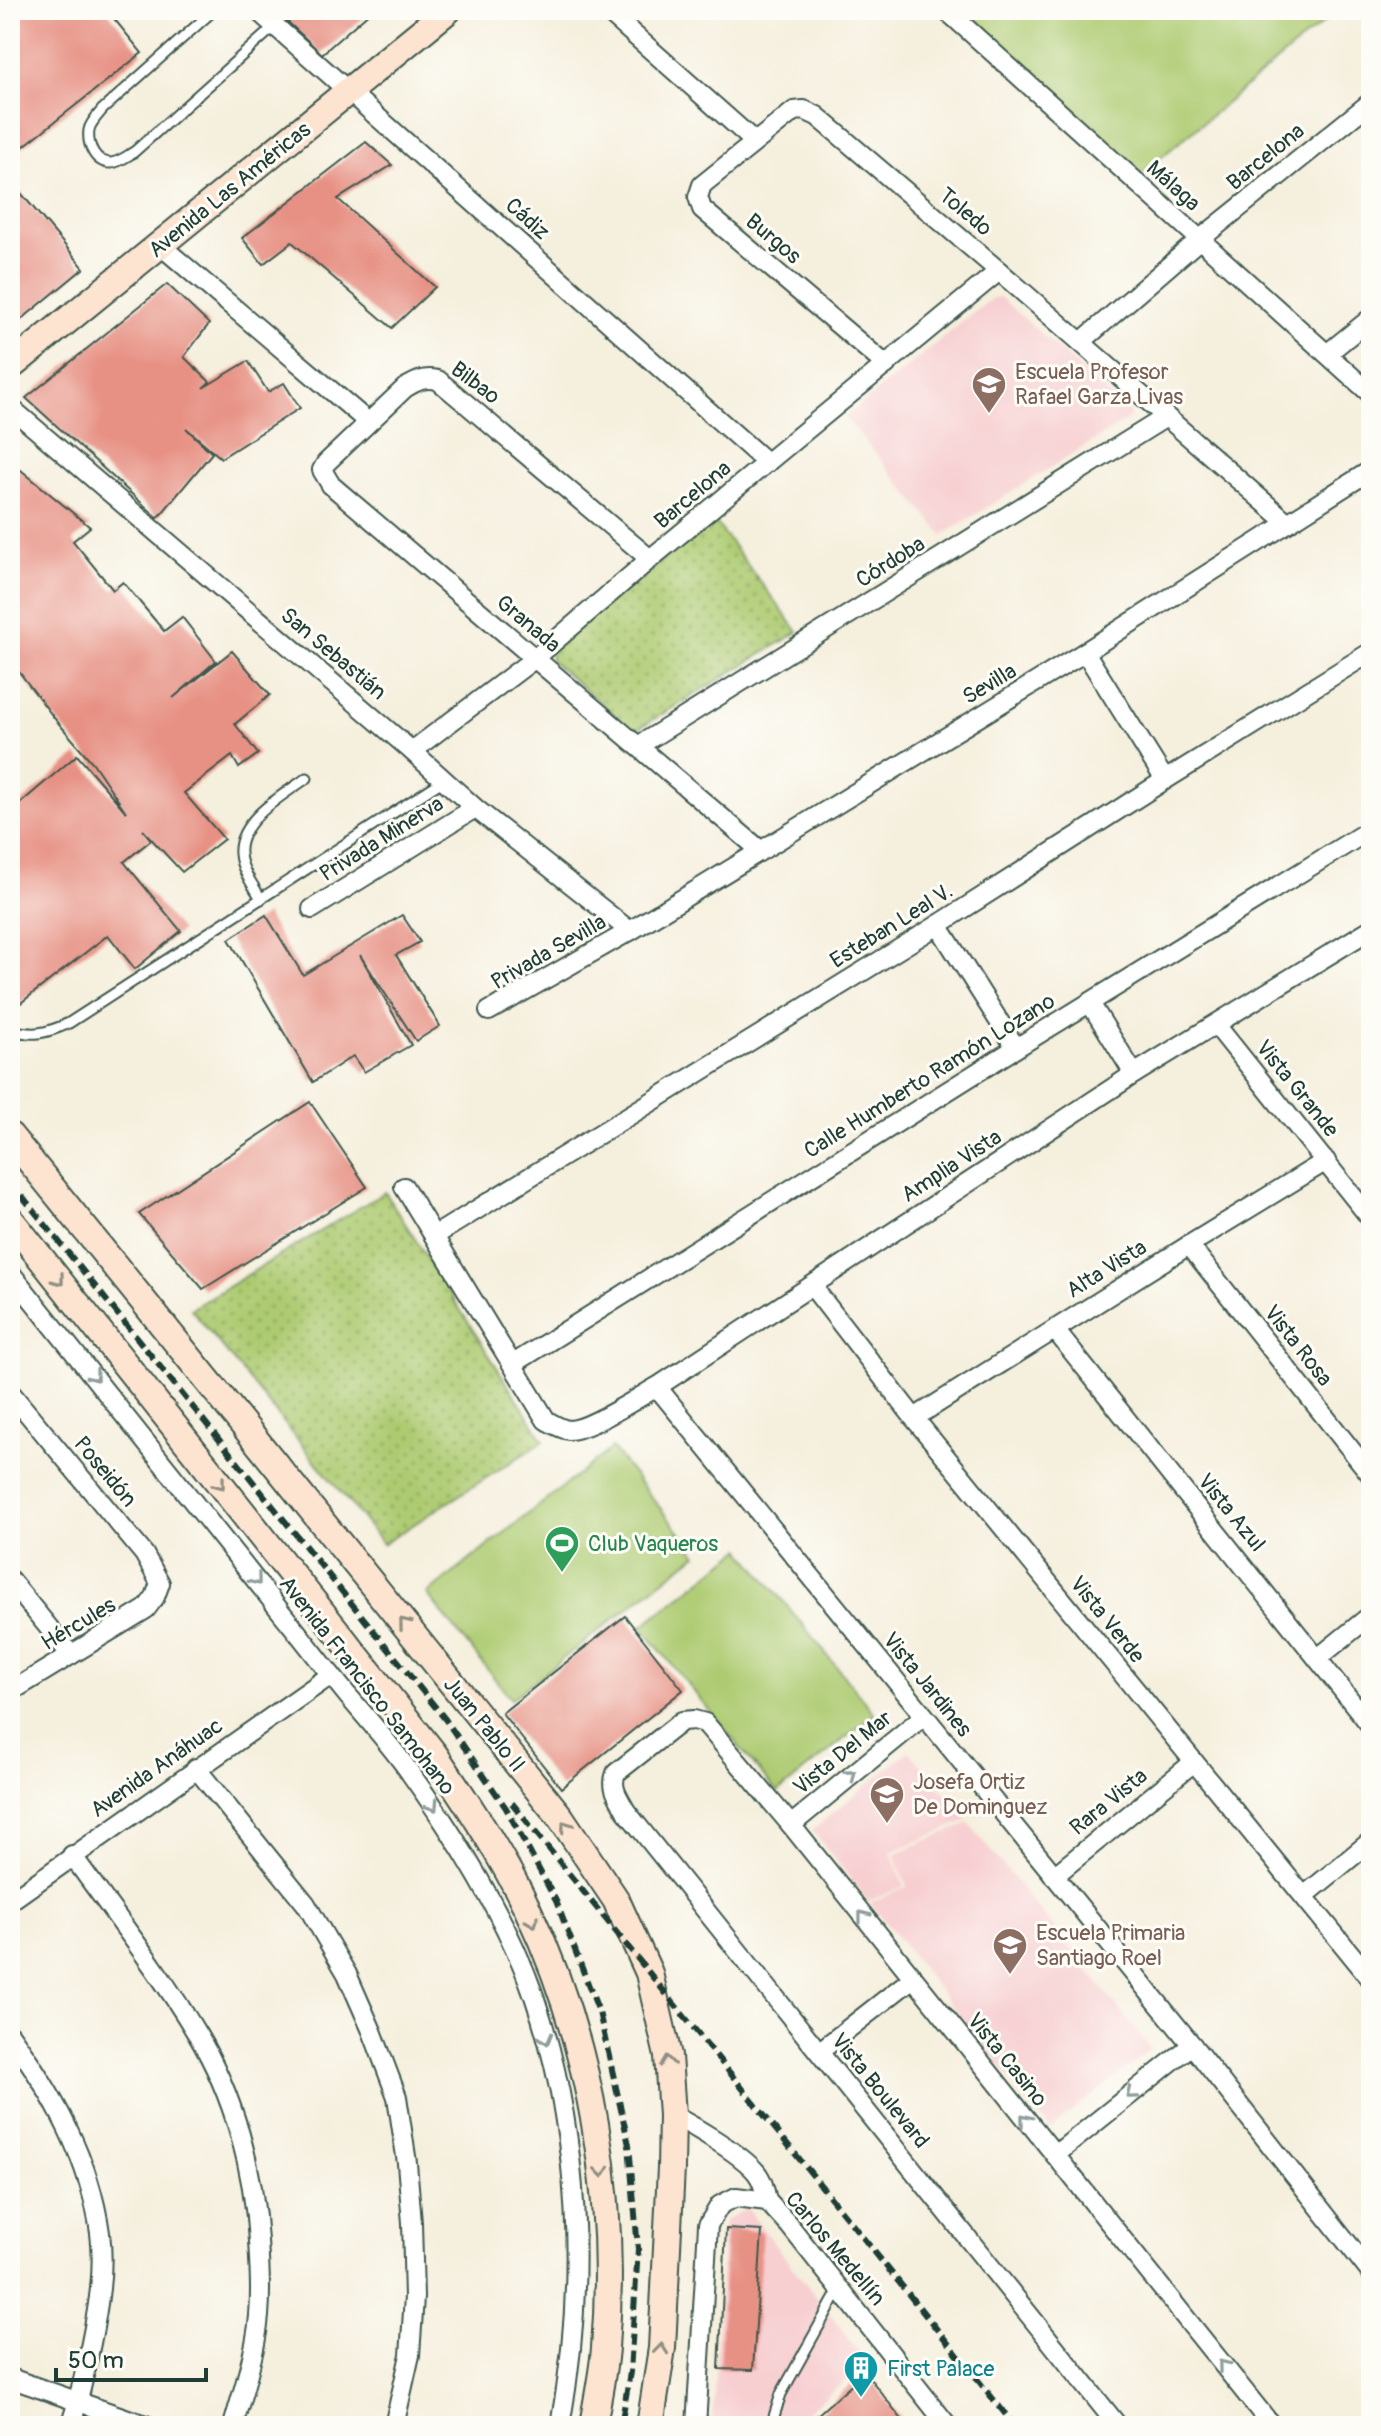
<svg xmlns="http://www.w3.org/2000/svg" width="1381" height="2436" font-family="Pangolin,sans-serif">
<style>
.built{fill:#f7cfd1}
.grass{fill:#adcb71;stroke:#668452;stroke-width:2}
.park{fill:url(#park-dots);stroke:#668452;stroke-width:2}
.building{fill:#e79184}
.lines{fill:none;stroke-linecap:round;stroke-linejoin:round}
.service-casing{stroke:#3f584d;stroke-width:13}
.minor-casing{stroke:#3f584d;stroke-width:22}
.secondary-casing{stroke:#3f584d;stroke-width:30}
.service{stroke:#fff;stroke-width:9}
.minor{stroke:#fff;stroke-width:18}
.secondary{stroke:#fde4d0;stroke-width:26}
.rail{stroke:#1f3d34;stroke-width:6;stroke-dasharray:12 6;stroke-linecap:butt}
.oneway{stroke:#8e9082}
.oneway2{stroke:#8f9e9a}
.labels{text-anchor:middle;stroke-width:6;stroke-linejoin:round;paint-order:stroke}
.street-label{font-size:22px;fill:#1f3d34;stroke:#fdfcf7}
.education-label{font-size:22px;fill:#785e54;stroke:#fdfcf7;text-anchor:start}
.leisure-label{font-size:22px;fill:#27864d;stroke:#fdfcf7;text-anchor:start}
.culture-label{font-size:22px;fill:#0d838f;stroke:#fdfcf7;text-anchor:start}
</style>
<defs>
<pattern id="park-dots" width="8" height="8" patternUnits="userSpaceOnUse" patternTransform="scale(2)"><rect width="8" height="8" fill="#adcb71"/><path d="M2 2h.1M6 6h.1" fill="none" stroke="#8ca65e" stroke-width="1.8" stroke-linecap="round"/></pattern>
</defs>
<rect width="100%" height="100%" fill="#fdfcf7"/>
<filter id="ink" filterUnits="userSpaceOnUse"><feTurbulence type="fractalNoise" baseFrequency=".0125" numOctaves="2"/><feDisplacementMap in="SourceGraphic" scale="16" xChannelSelector="R" yChannelSelector="G"/><feConvolveMatrix kernelMatrix="1 2 1 2 8 2 1 2 1" color-interpolation-filters="sRGB"/></filter>
<filter id="wash" filterUnits="userSpaceOnUse"><feTurbulence type="fractalNoise" baseFrequency=".006" numOctaves="4" result="noise"/><feDisplacementMap in="SourceGraphic" scale="32" xChannelSelector="R" yChannelSelector="G"/><feGaussianBlur stdDeviation="1.8" result="paint"/><feColorMatrix in="noise" values="0 0 0 0 0 0 0 0 0 0 0 0 0 0 0 0 0 1.4 0 .05"/><feComposite in="paint" operator="in"/></filter>
<g filter="url(#wash)">
<rect width="100%" height="100%" fill="#f5efdd"/>
<!-- built -->
<g class="built">
<polygon points="1000,297 1129,412 1130,418 943,535 845,417 992,298"/>
<polygon points="909,1751 968,1820 891,1852 904,1887 868,1901 812,1830"/>
<polygon points="969,1823 1151,2049 1050,2129 870,1903 907,1887 894,1854"/>
<polygon points="747,2209 868,2363 789,2426 712,2426 724,2220"/>
</g>
<!-- grass -->
<g class="grass">
<polygon points="958,10 1338,10 1140,175"/>
<polygon points="612,1448 697,1554 511,1699 427,1594"/>
<polygon points="741,1549 875,1714 777,1793 641,1627"/>
</g>
<!-- park -->
<g class="park">
<polygon points="713,519 798,632 639,728 630,728 551,661 550,650"/>
<polygon points="385,1192 544,1441 383,1544 191,1309"/>
</g>
<g id="blocks">
<!-- building -->
<g class="building">
<polygon points="10,10 107,10 142,53 10,157"/>
<polygon points="275,10 372,10 322,54"/>
<polygon points="366,142 392,165 338,199 435,287 392,328 292,242 263,264 242,238"/>
<polygon points="10,180 84,268 10,329"/>
<polygon points="167,284 209,324 184,357 210,382 203,388 248,361 268,392 284,383 300,408 221,458 186,428 212,453 158,518 26,398"/>
<polygon points="10,461 90,527 73,541 113,590 123,582 164,631 182,617 216,661 173,698 232,651 270,695 235,724 258,754 239,768 232,756 184,793 224,839 182,872 143,830 151,840 124,862 181,931 135,969 108,935 13,1009 10,1005 10,812 77,755 126,812 93,763 55,719 10,660"/>
<polygon points="266,915 303,975 402,915 420,942 396,955 440,1026 416,1041 360,955 411,1045 364,1072 353,1056 313,1082 229,939"/>
<polygon points="310,1102 367,1187 203,1289 139,1214"/>
<polygon points="625,1616 683,1690 561,1788 502,1713"/>
<polygon points="726,2229 762,2231 753,2370 719,2369"/>
<polygon points="865,2372 907,2426 805,2426"/>
</g>
</g>
</g>
<g filter="url(#ink)">
<use href="#blocks" fill-opacity="0" stroke="#3f584d" stroke-width="2"/>
<g class="lines">
<!-- service casing -->
<g class="service-casing">
<g id="service">
<path d="M214 10 103 109C98 115 90 123 89 130 87 145 95 163 111 163 120 162 127 156 134 152L275 26"/>
<path d="M261 899C254 886 241 870 240 854 237 821 284 794 307 778"/>
<path d="M10 1029C33 1037 47 1033 69 1023L444 780"/>
<polyline points="771,2426 781,2394 839,2290"/>
</g>
</g>
<!-- minor casing -->
<g class="minor-casing">
<g id="minor">
<polyline points="257,10 767,463"/>
<polyline points="606,10 755,142"/>
<polyline points="946,10 1371,394"/>
<polyline points="160,245 368,422"/>
<polyline points="1081,342 1199,240 1371,102"/>
<polyline points="1328,353 1371,318"/>
<polyline points="886,365 702,209 698,197 702,185 794,111 804,110 817,116 999,271 1288,523"/>
<polyline points="10,407 412,751 475,808 630,931"/>
<path d="M650 559 438 380C424 377 417 381 405 388L326 463 322 470 331 485 760 850"/>
<polyline points="1085,652 1165,780"/>
<polyline points="638,746 1166,417"/>
<polyline points="412,751 534,659 650,559 999,271"/>
<polyline points="312,909 475,808"/>
<polyline points="938,925 1016,1048"/>
<polyline points="1090,1003 1134,1074"/>
<polyline points="489,1011 630,931 1085,652 1371,470"/>
<polyline points="1216,1025 1371,1219"/>
<path d="M404 1187 546 1420C553 1424 561 1429 569 1430 589 1430 637 1398 657 1387L1134 1074 1371 929"/>
<polyline points="434,1236 938,925 1165,780 1371,652"/>
<polyline points="1189,1245 1371,1475"/>
<path d="M10 1272C100 1385 191 1498 281 1612 304 1640 325 1668 348 1696 367 1718 386 1740 403 1763 453 1832 506 1916 534 1996 581 2133 586 2284 560 2426"/>
<polyline points="812,1286 914,1418 1371,1979"/>
<polyline points="1055,1330 1371,1726"/>
<polyline points="513,1364 1016,1048 1371,829"/>
<polyline points="657,1387 1192,2045 1371,2273"/>
<polyline points="10,1392 144,1554 160,1583 155,1597 146,1609 10,1692"/>
<polyline points="914,1418 1189,1245 1326,1161"/>
<polyline points="10,1580 71,1655"/>
<polyline points="1318,1658 1371,1615"/>
<polyline points="196,1768 306,1904 347,1974 372,2031 397,2097 407,2163 412,2223 414,2297 410,2355 394,2426"/>
<polyline points="791,1825 924,1716"/>
<path d="M72 1855C114 1914 160 1972 197 2034 234 2095 254 2171 258 2241 260 2273 262 2307 256 2338 251 2368 241 2397 233 2426"/>
<polyline points="1054,1876 1194,1762"/>
<polyline points="1304,1896 1371,1841"/>
<polyline points="10,1901 331,1675"/>
<path d="M10 2034C53 2094 90 2159 100 2233 105 2269 98 2308 91 2343 85 2371 80 2399 70 2426"/>
<polyline points="820,2051 913,1978"/>
<path d="M672 2115C694 2126 741 2154 756 2172 763 2180 765 2191 767 2201"/>
<polyline points="1055,2155 1192,2045"/>
<polyline points="10,2378 148,2426"/>
<polyline points="696,2426 708,2225 720,2205 736,2197 767,2201 789,2225 948,2426"/>
<path d="M1118 2426 626 1811C619 1798 610 1788 616 1773L682 1721 694 1720 705 1723 791 1825 1272 2426"/>
</g>
</g>
<!-- secondary casing -->
<g class="secondary-casing">
<g id="secondary">
<polyline points="10,367 448,10"/>
<polyline points="10,1136 561,1818 616,1900 649,1973 668,2056 672,2115 671,2168 662,2348 650,2426"/>
<path d="M10 1219 434 1754C468 1804 502 1855 528 1910 592 2045 617 2199 605 2348 603 2374 597 2400 593 2426"/>
</g>
</g>
<!-- service -->
<use href="#service" class="service"/>
<!-- minor -->
<use href="#minor" class="minor"/>
<!-- secondary -->
<use href="#secondary" class="secondary"/>
<!-- rail -->
<g class="rail">
<polyline points="10,1181 445,1719 506,1808 556,1901 599,2012 629,2145 638,2249 630,2372 621,2426"/>
<polyline points="512,1803 1015,2426"/>
</g>
</g>
<!-- one-way arrows -->
<defs><path id="oneway-chevron" d="M-2-3.5L2.5 0L-2 3.5" fill="none" stroke-width="1.6" stroke-linecap="round" stroke-linejoin="round" transform="scale(2)"/></defs>
<g class="oneway">
<use href="#oneway-chevron" transform="translate(59 1280) rotate(52)"/>
<use href="#oneway-chevron" transform="translate(220 1484) rotate(52)"/>
<use href="#oneway-chevron" transform="translate(404 1623) rotate(-129)"/>
<use href="#oneway-chevron" transform="translate(566 1826) rotate(-125)"/>
<use href="#oneway-chevron" transform="translate(533 1922) rotate(68)"/>
<use href="#oneway-chevron" transform="translate(667 2061) rotate(-97)"/>
<use href="#oneway-chevron" transform="translate(602 2172) rotate(84)"/>
<use href="#oneway-chevron" transform="translate(661 2349) rotate(-84)"/>
</g>
<g class="oneway2">
<use href="#oneway-chevron" transform="translate(94 1376) rotate(51)"/>
<use href="#oneway-chevron" transform="translate(256 1580) rotate(51)"/>
<use href="#oneway-chevron" transform="translate(851 1775) rotate(-39)"/>
<use href="#oneway-chevron" transform="translate(433 1806) rotate(57)"/>
<use href="#oneway-chevron" transform="translate(863 1916) rotate(-128)"/>
<use href="#oneway-chevron" transform="translate(546 2039) rotate(74)"/>
<use href="#oneway-chevron" transform="translate(1131 2094) rotate(141)"/>
<use href="#oneway-chevron" transform="translate(1025 2119) rotate(-129)"/>
<use href="#oneway-chevron" transform="translate(1223 2365) rotate(-129)"/>
</g>
</g>
<!-- icons -->
<defs>
<g id="school-pin" transform="scale(1.8)"><path d="M0 17L-7.5 6A9.5 9.5 0 1 1 7.5 6Z" fill="#8d6e63" stroke="#fdfcf7"/><path d="M0-5L7-2L0 1L-7-2ZM-4 1L0 2.5L4 1V4Q0 6-4 4Z" fill="#fff"/></g>
<g id="stadium-pin" transform="scale(1.8)"><path d="M0 17L-7.5 6A9.5 9.5 0 1 1 7.5 6Z" fill="#2e9e5b" stroke="#fdfcf7"/><path d="M0-5a6.5 5 0 1 0 0 10a6.5 5 0 1 0 0-10ZM-3.5-1.8h7v3.6h-7Z" fill="#fff"/></g>
<g id="building-pin" transform="scale(1.8)"><path d="M0 17L-7.5 6A9.5 9.5 0 1 1 7.5 6Z" fill="#0f9aa8" stroke="#fdfcf7"/><path d="M-4-6H4V6H1V3H-1V6H-4ZM-2.5-4.3h1.7v1.8h-1.7ZM.8-4.3h1.7v1.8H.8ZM-2.5-1h1.7V.8h-1.7ZM.8-1h1.7V.8H.8Z" fill="#fff"/></g>
</defs>
<g fill-rule="evenodd">
<use href="#school-pin" x="989" y="384"/>
<use href="#stadium-pin" x="562" y="1543"/>
<use href="#school-pin" x="887" y="1794"/>
<use href="#school-pin" x="1010" y="1945"/>
<use href="#building-pin" x="861" y="2368"/>
</g>
<g class="labels">
<!-- street labels -->
<g class="street-label">
<text transform="translate(1265 156) rotate(-39)" y="8">Barcelona</text>
<text transform="translate(1174 185) rotate(42)" y="8">Málaga</text>
<text transform="translate(229 189) rotate(-39)" y="8">Avenida Las Américas</text>
<text transform="translate(966 211) rotate(40)" y="8">Toledo</text>
<text transform="translate(528 218) rotate(42)" y="8">Cádiz</text>
<text transform="translate(774 238) rotate(40)" y="8">Burgos</text>
<text transform="translate(476 382) rotate(37)" y="8">Bilbao</text>
<text transform="translate(692 494) rotate(-40)" y="8">Barcelona</text>
<text transform="translate(890 561) rotate(-32)" y="8">Córdoba</text>
<text transform="translate(529 623) rotate(40)" y="8">Granada</text>
<text transform="translate(334 653) rotate(40)" y="8">San Sebastián</text>
<text transform="translate(989 683) rotate(-31)" y="8">Sevilla</text>
<text transform="translate(381 838) rotate(-32)" y="8">Privada Minerva</text>
<text transform="translate(891 925) rotate(-32)" y="8">Esteban Leal V.</text>
<text transform="translate(548 951) rotate(-30)" y="8">Privada Sevilla</text>
<text transform="translate(929 1075) rotate(-32)" y="8">Calle Humberto Ramón Lozano</text>
<text transform="translate(1298 1088) rotate(51)" y="8">Vista Grande</text>
<text transform="translate(951 1165) rotate(-33)" y="8">Amplia Vista</text>
<text transform="translate(1106 1268) rotate(-32)" y="8">Alta Vista</text>
<text transform="translate(1299 1345) rotate(52)" y="8">Vista Rosa</text>
<text transform="translate(106 1471) rotate(50)" y="8">Poseidón</text>
<text transform="translate(1232 1512) rotate(51)" y="8">Vista Azul</text>
<text transform="translate(1108 1619) rotate(51)" y="8">Vista Verde</text>
<text transform="translate(78 1623) rotate(-31)" y="8">Hércules</text>
<text transform="translate(928 1684) rotate(51)" y="8">Vista Jardines</text>
<text transform="translate(368 1685) rotate(52)" y="8">Avenida Francisco Samohano</text>
<text transform="translate(485 1724) rotate(51)" y="8">Juan Pablo II</text>
<text transform="translate(842 1752) rotate(-39)" y="8">Vista Del Mar</text>
<text transform="translate(156 1767) rotate(-35)" y="8">Avenida Anáhuac</text>
<text transform="translate(1108 1801) rotate(-39)" y="8">Rara Vista</text>
<text transform="translate(1008 2059) rotate(51)" y="8">Vista Casino</text>
<text transform="translate(881 2090) rotate(51)" y="8">Vista Boulevard</text>
<text transform="translate(836 2248) rotate(50)" y="8">Carlos Medellín</text>
</g>
<!-- education labels -->
<g class="education-label">
<text x="1015" y="379">Escuela Profesor<tspan x="1015" dy="25">Rafael Garza Livas</tspan></text>
<text x="913" y="1789">Josefa Ortiz<tspan x="913" dy="25">De Dominguez</tspan></text>
<text x="1036" y="1940">Escuela Primaria<tspan x="1036" dy="25">Santiago Roel</tspan></text>
</g>
<!-- leisure labels -->
<g class="leisure-label">
<text x="588" y="1551">Club Vaqueros</text>
</g>
<!-- culture labels -->
<g class="culture-label">
<text x="887" y="2376">First Palace</text>
</g>
</g>
<!-- margin -->
<rect width="1381" height="2436" fill="none" stroke="#fdfcf7" stroke-width="40"/>
<!-- scale -->
<path d="M56 2368v12h150v-12" fill="none" stroke="#1f3d34" stroke-width="4"/>
<text x="68" y="2368" font-size="24" fill="#1f3d34" stroke="#fdfcf7" stroke-width="6" paint-order="stroke">50 m</text>
</svg>
